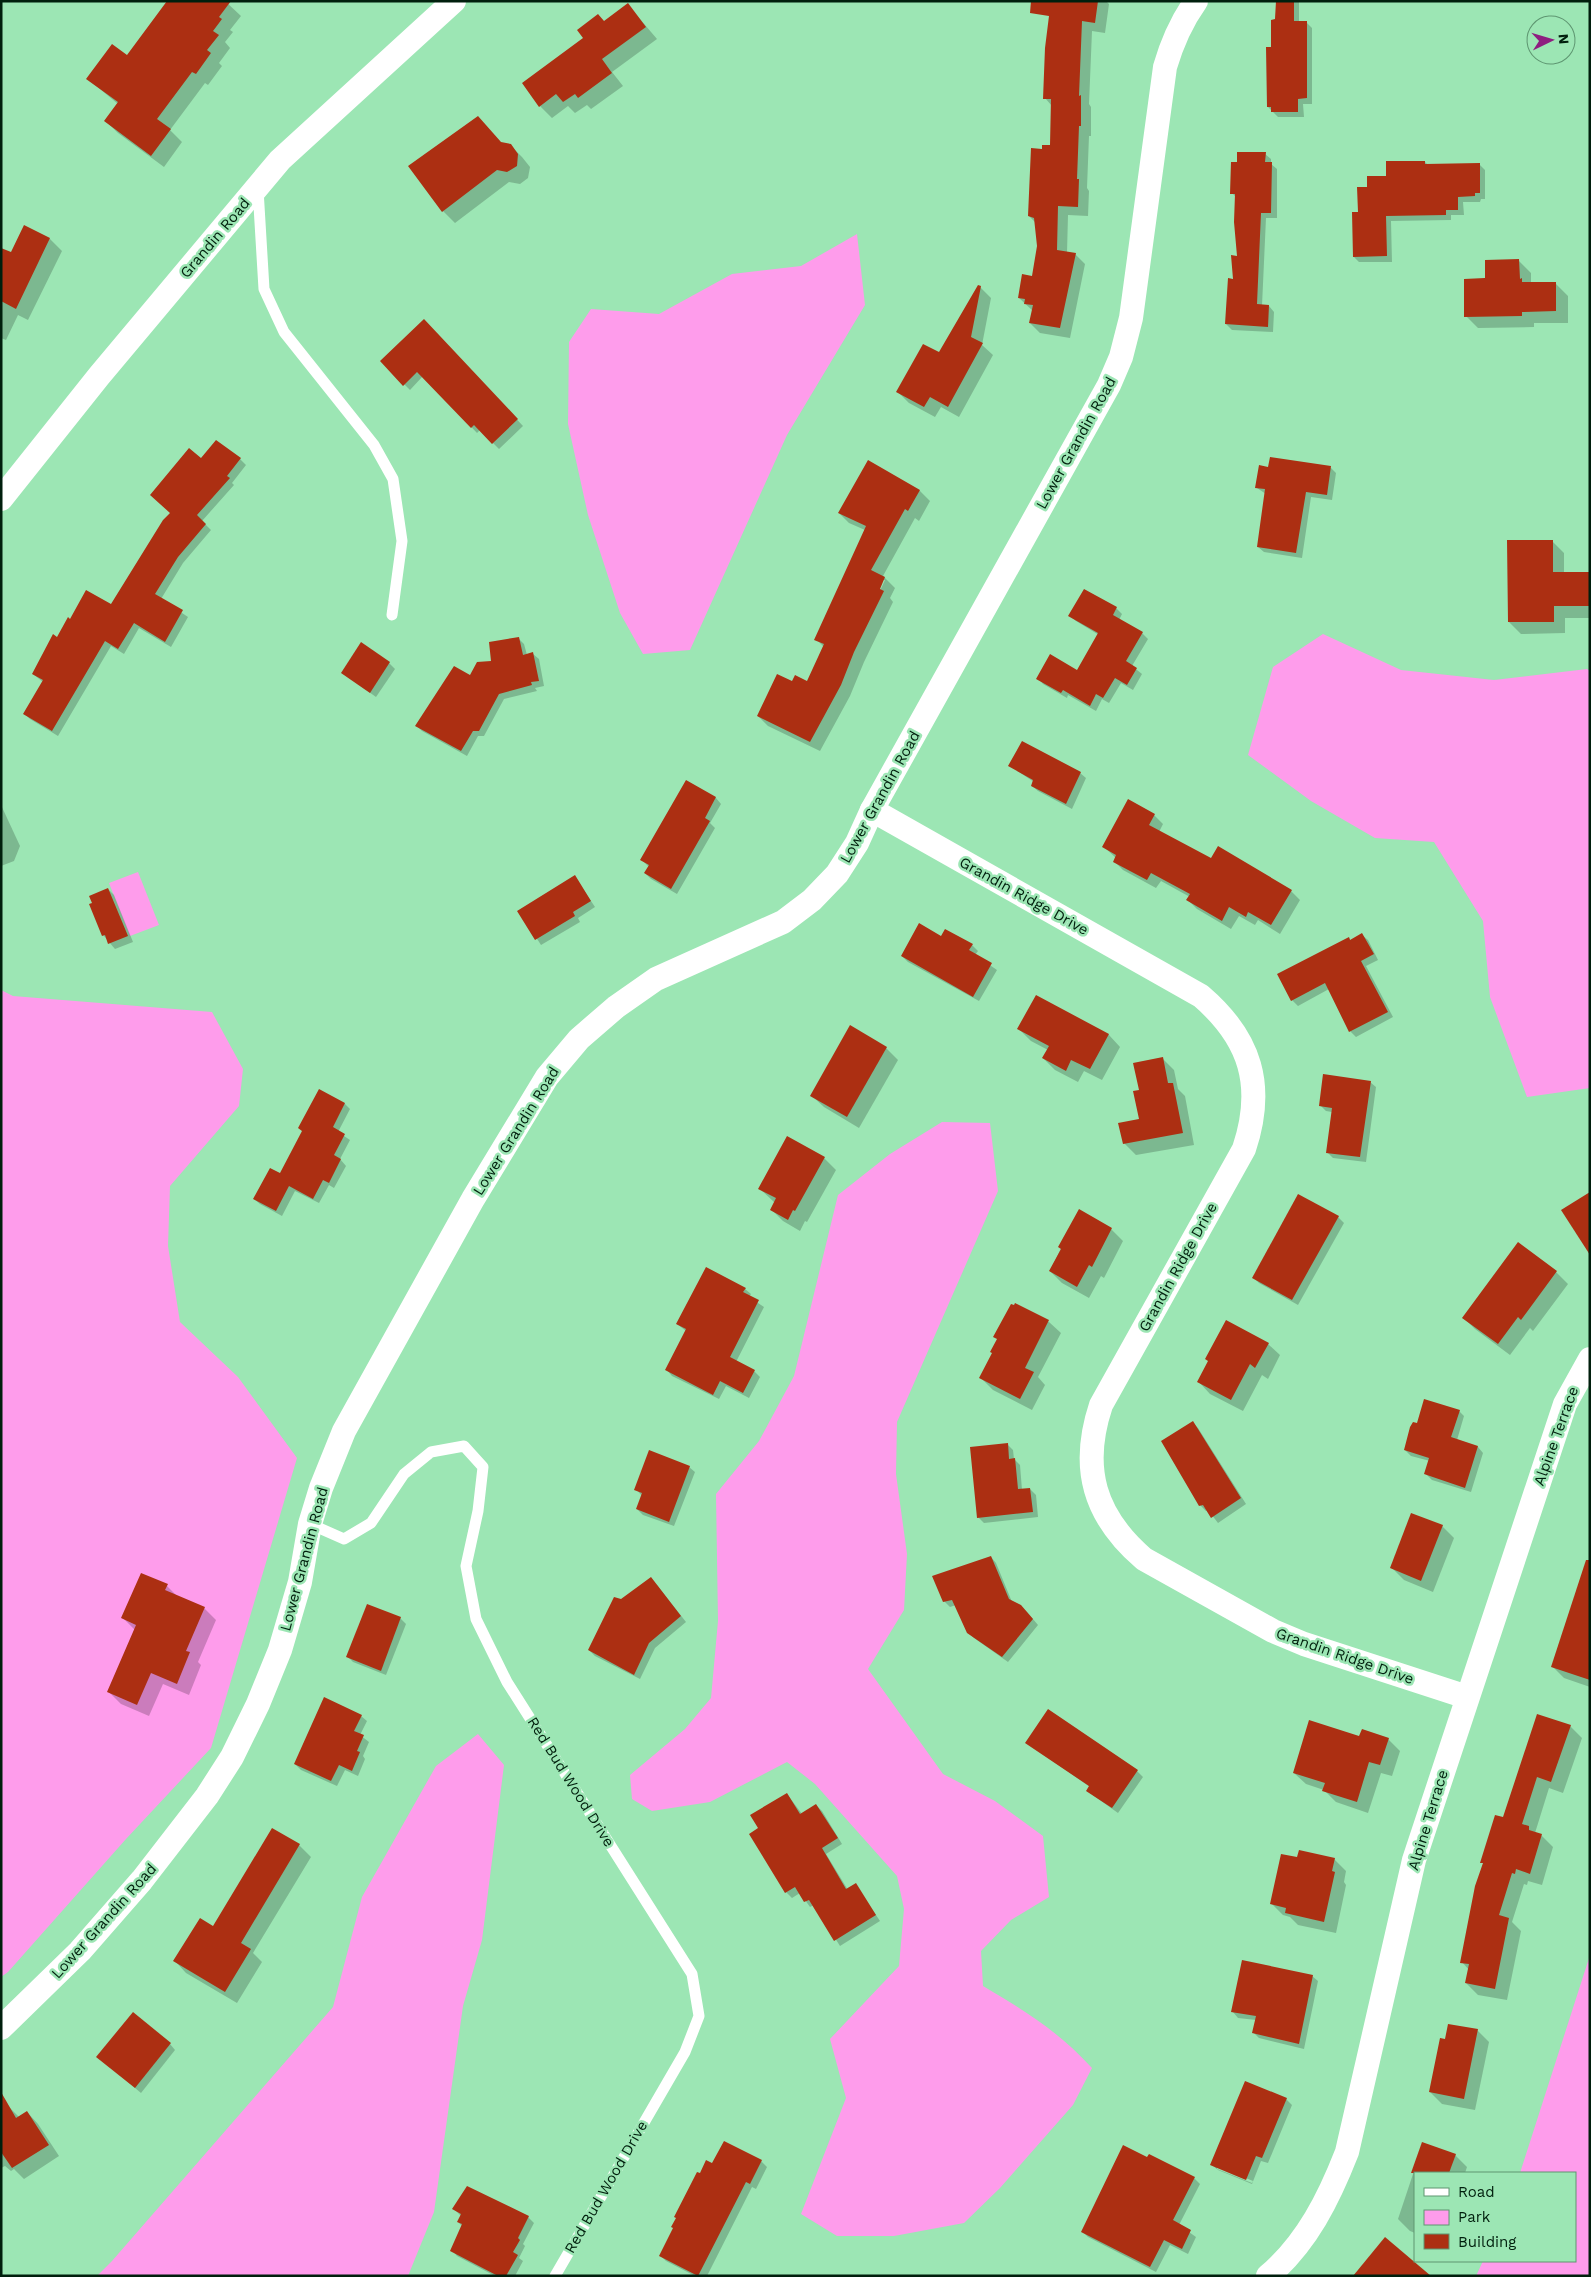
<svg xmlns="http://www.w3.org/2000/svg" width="1591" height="2277" font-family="'Work Sans',sans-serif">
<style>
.green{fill:#fe9ceb}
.shadow{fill:#0003;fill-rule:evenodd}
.building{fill:#ac2f12}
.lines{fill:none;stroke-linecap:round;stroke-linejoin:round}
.service{stroke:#fff;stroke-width:11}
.minor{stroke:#fff;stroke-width:24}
.labels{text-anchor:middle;stroke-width:5;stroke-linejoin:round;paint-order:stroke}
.street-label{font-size:15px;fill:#011f0d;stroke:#9ce6b4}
</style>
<rect width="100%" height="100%" fill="#9ce6b4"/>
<!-- green -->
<g class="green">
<polygon points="857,234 865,305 787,435 690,650 643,654 620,613 588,515 568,424 569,342 591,309 659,314 732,274 801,266"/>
<polygon points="1323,634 1401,670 1494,680 1587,669 1590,671 1590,1088 1527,1097 1490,997 1483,921 1434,842 1375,838 1311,801 1248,755 1273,667"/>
<polygon points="138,872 159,925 130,936 109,883"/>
<polygon points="1,990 13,996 212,1012 243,1069 239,1106 170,1186 168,1246 180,1322 238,1377 297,1458 211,1748 126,1839 8,1972 1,1977"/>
<path d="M942 1122 990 1123 998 1191 897 1422 896 1474 907 1554 904 1610 868 1669 943 1774 995 1801 1043 1836 1049 1897 1011 1920 981 1951 983 1986C1025 2011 1058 2031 1092 2068L1073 2105 1000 2188 964 2223 894 2236H837L801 2214 846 2098 830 2039 899 1966 904 1909 897 1876 815 1784 787 1762 710 1802 652 1811 632 1799 630 1775 685 1729 711 1698 718 1621 716 1494 759 1441 794 1376 838 1195 890 1154Z"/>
<polygon points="478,1734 504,1765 482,1940 463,2006 434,2212 408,2276 97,2276 112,2261 333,2007 362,1897 436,1766"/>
<polygon points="1590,1955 1590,2276 1476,2276 1483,2261 1575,2261 1575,2173 1520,2173"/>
</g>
<!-- shadow -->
<g class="shadow">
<polygon points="225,1 241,16 230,30 233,32 225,42 230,48 219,63 222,66 208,85 205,83 170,130 182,142 164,167 118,133 106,121 118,104 88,79"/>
<polygon points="1053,1 1106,1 1109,4 1105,33 1092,31 1089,104 1091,107 1091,136 1089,136 1087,188 1089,191 1088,216 1068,215 1067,253 1075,254 1085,264 1070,338 1040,333 1030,323 1033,311 1019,298 1033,277 1038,246 1036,223 1029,216 1043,150 1051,147 1052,106 1045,98"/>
<polygon points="1277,1 1299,1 1299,22 1306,22 1312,28 1312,104 1303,104 1304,117 1278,117 1268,107"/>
<polygon points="628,5 657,39 612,72 623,86 591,109 587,105 575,113 568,106 552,118 540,106 605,22"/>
<polygon points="502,144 510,145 522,157 530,167 528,178 520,184 509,182 455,223 443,211"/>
<polygon points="1265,154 1271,159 1271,164 1277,169 1277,218 1266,218 1262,306 1269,306 1274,312 1273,332 1232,330 1226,324 1239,257 1236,197 1232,193 1238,163"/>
<polygon points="1425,162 1428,165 1479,164 1485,170 1485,199 1481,199 1480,202 1463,202 1464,215 1451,215 1451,220 1391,221 1392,262 1359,262 1354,257 1359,213 1369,188 1388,177"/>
<polygon points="24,227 50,239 62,251 28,320 18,315 6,340 1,338 1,249 11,254"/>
<polygon points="1519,261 1531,273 1531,284 1556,284 1568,296 1568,323 1534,323 1534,327 1478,328 1466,316 1486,280"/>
<polygon points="980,287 991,298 982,345 993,355 959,417 941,407 935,417 909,403 898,392 939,354"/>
<polygon points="424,321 523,426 499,449 480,430 477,433 423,376 410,390 381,361"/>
<polygon points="240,459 246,465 232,483 234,485 202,521 211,530 183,563 161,599 188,617 171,647 139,628 124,654 111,646 58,736 30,719 25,714 43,682 33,674 71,620 111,605 171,514 202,460"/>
<path d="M868 462 920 491 930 501 919 521 915 518 883 576 895 588 890 598 893 602 864 662 850 696 820 751 768 726 758 716 793 683 808 682 824 647 816 639 865 530 849 523 839 513ZM882 580H885L878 595Z"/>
<polygon points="1269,468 1331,468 1336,473 1332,500 1311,497 1302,558 1264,552 1258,547 1266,494 1257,488"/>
<polygon points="1552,541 1564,553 1564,573 1590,573 1590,618 1565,618 1565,633 1521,634 1509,622"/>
<polygon points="1085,590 1116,608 1122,614 1119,620 1142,633 1148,639 1132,666 1142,674 1133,690 1121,683 1109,703 1102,699 1096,711 1068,695 1067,698 1043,684 1038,678 1077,672 1099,635 1076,621 1070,616"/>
<polygon points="518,638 524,644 527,655 533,654 539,659 544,686 535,688 537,691 504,699 484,736 478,736 467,756 422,731 417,726 470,677 493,662"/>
<polygon points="389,663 395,669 376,697 342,673"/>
<polygon points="1010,766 1080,773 1086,778 1072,809 1038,791 1032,786 1034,782"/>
<polygon points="687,781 716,798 721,804 710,823 715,828 677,894 651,879 645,873 649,867 642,860"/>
<polygon points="1,805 20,846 14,861 1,866"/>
<polygon points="1154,815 1163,824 1159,832 1211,860 1291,891 1300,900 1280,934 1258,920 1255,925 1239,916 1231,929 1197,909 1188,900 1190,897 1161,881 1156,888 1123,870 1114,861 1116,858 1104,847"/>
<polygon points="575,877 595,907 578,918 580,922 541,945 519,911"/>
<polygon points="108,889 114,895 133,942 115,949 104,936 91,905"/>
<polygon points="1362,935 1368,940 1378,960 1366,966 1393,1017 1356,1037 1350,1031 1329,989 1298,1006 1292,1000 1349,938 1351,941"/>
<polygon points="942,938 972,945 978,951 975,955 997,970 979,1001 908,962 902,956"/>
<polygon points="1036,996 1109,1035 1120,1047 1102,1080 1084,1071 1078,1082 1055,1070 1043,1058 1048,1050 1031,1041 1019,1029"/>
<polygon points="886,1048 898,1060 859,1128 824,1107 812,1096"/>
<polygon points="1162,1058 1174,1070 1178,1089 1185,1096 1194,1145 1136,1155 1124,1143 1140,1120 1140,1091"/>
<polygon points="1370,1082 1376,1087 1366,1162 1333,1158 1327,1152 1332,1112 1326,1111 1320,1105"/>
<polygon points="320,1091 345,1104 350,1109 338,1132 350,1140 340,1159 346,1166 334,1188 329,1185 319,1203 295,1191 282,1216 260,1204 254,1199 280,1175 303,1132"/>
<polygon points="824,1158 836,1170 807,1222 805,1221 800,1231 783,1221 771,1209 775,1203 760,1189"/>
<polygon points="1079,1211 1111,1229 1123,1241 1104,1278 1101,1276 1089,1298 1062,1283 1050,1271"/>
<polygon points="1338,1217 1344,1223 1298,1305 1259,1283 1254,1278"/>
<polygon points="1518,1244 1556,1272 1568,1284 1533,1331 1530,1328 1510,1355 1475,1329 1464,1318"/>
<polygon points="745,1289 751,1294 749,1297 764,1307 736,1362 754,1371 760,1377 749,1398 726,1386 719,1399 672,1376 667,1370 686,1331 677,1324"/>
<polygon points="1016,1305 1049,1322 1061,1333 1038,1377 1045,1385 1032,1410 993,1390 981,1378"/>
<polygon points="1268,1344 1280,1355 1268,1379 1262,1375 1243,1411 1210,1394 1199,1382"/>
<polygon points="1459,1411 1464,1416 1457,1440 1478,1447 1483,1453 1471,1492 1432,1480 1426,1474 1430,1461 1411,1456 1405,1450 1417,1425"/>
<polygon points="1193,1423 1198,1428 1246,1504 1218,1523 1208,1510 1206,1511 1200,1505"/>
<polygon points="1007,1444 1013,1450 1014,1459 1020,1465 1022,1490 1030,1489 1036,1495 1038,1517 984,1523 978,1517"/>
<polygon points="689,1467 695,1472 674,1526 643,1515 637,1509 642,1496 636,1489"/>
<polygon points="1442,1526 1454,1538 1433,1592 1404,1580 1392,1568"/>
<polygon points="991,1557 996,1563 1012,1602 1027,1612 1038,1625 1008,1662 974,1638 968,1632 956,1605 950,1607 944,1601"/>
<polygon points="657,1585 686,1622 655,1648 640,1679 595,1656 589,1650 621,1600"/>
<polygon points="167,1586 179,1598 204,1608 216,1620 198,1662 201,1665 189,1695 163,1684 149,1716 121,1704 109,1692 135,1630 123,1618"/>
<polygon points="1590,1591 1590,1687 1564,1678 1552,1666"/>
<polygon points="400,1618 406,1624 386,1675 353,1662 348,1657"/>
<polygon points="361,1716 367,1721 360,1735 369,1742 363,1756 365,1759 358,1776 345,1770 337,1786 301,1770 295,1764"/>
<polygon points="1570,1726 1582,1738 1563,1793 1549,1788 1535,1833 1541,1835 1553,1847 1542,1885 1528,1881 1527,1885 1524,1884 1512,1922 1521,1931 1507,2000 1478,1995 1466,1983 1469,1970 1462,1962 1484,1864 1482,1862 1503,1819"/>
<polygon points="1360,1738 1388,1739 1400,1751 1392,1776 1381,1773 1368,1813 1336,1802 1324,1790 1306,1784 1294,1773"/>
<polygon points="1027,1743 1137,1771 1143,1777 1118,1813 1094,1796 1088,1790 1090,1787"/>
<polygon points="787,1794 802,1814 816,1805 822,1811 842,1844 826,1854 848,1890 856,1885 880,1921 840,1946 814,1905 810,1907 800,1893 792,1898 786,1892 760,1828"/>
<polygon points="299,1845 311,1857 253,1953 262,1962 237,2003 186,1973 175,1961 213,1927"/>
<polygon points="1298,1859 1334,1859 1346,1871 1344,1882 1346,1885 1336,1933 1298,1925 1290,1917 1283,1915 1271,1903"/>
<polygon points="1312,1976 1318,1981 1304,2049 1259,2038 1253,2032 1256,2020 1238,2018 1233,2012"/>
<polygon points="1477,2030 1489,2042 1475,2110 1442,2104 1430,2092 1446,2041"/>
<polygon points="170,2044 175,2050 141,2093 104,2062"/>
<path d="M1286 2099 1292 2105 1268 2163 1261 2161 1252 2184 1218 2170 1212 2165ZM1217 2166 1253 2181 1252 2183 1217 2169Z"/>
<polygon points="10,2108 19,2117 27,2112 38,2124 59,2156 24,2179 14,2169 11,2171 5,2166 1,2168 1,2114"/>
<polygon points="1423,2144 1455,2155 1467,2167 1465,2173 1415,2173 1415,2233 1410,2231 1398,2219"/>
<polygon points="1147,2159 1194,2178 1200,2184 1179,2225 1196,2237 1188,2254 1170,2245 1156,2272 1088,2237 1083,2232"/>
<polygon points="761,2161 767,2167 756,2189 752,2187 707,2276 695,2276 666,2261 661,2256 675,2228 677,2218 700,2175 713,2165"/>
<polygon points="468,2188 528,2217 534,2223 523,2244 525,2246 519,2258 523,2261 515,2276 495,2276 457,2256 452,2250 462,2226 458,2222 461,2216 454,2209"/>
</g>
<!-- building -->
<g class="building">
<polygon points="167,1 231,1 219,17 222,19 213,31 219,35 207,50 211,53 196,74 192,72 157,119 171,129 151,156 104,121 118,102 86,79 112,44 127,55"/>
<polygon points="1031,1 1098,1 1095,23 1082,21 1079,96 1081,95 1081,126 1079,126 1077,179 1079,179 1078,207 1058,206 1057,250 1076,253 1060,328 1029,323 1033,305 1024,304 1025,299 1018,298 1022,274 1032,276 1037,246 1034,218 1028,216 1031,148 1042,149 1042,145 1050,145 1051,99 1043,99 1045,48 1049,16 1030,13"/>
<polygon points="1276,1 1294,1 1294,21 1307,21 1307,98 1298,99 1298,112 1271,112 1271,107 1267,107 1266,47 1271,47 1271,20 1275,19"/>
<polygon points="628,3 646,27 602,59 612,73 578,98 575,94 563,102 556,94 539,107 522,83 583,38 577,30 598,14 604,21"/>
<polygon points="478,116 501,142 511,144 518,154 517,166 507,172 497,170 442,212 408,166"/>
<polygon points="1237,152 1266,152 1265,162 1272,162 1271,213 1261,213 1257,304 1269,305 1268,327 1225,324 1228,278 1233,279 1231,255 1237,256 1234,222 1235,194 1230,194 1231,162 1237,162"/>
<polygon points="1386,161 1425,161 1425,164 1480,163 1480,193 1475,193 1475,196 1458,197 1458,210 1446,210 1446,215 1386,216 1387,256 1353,257 1352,212 1358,212 1357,187 1367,187 1367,176 1386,176"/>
<polygon points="24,225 50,238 16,309 1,301 1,248 11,252"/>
<polygon points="1519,259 1520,279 1522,278 1522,282 1556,282 1556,311 1522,312 1522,316 1464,317 1464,279 1485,278 1485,260"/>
<polygon points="978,285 981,286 971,337 983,343 948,407 930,397 924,407 896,392 923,344 939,352"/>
<polygon points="424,319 518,419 492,444 474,425 471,428 417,372 403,386 380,361"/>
<polygon points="216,440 241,458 227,476 230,478 197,515 206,524 178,557 155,594 183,610 165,642 134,623 118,649 105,641 52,731 23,714 43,680 32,674 53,634 57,637 68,617 70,619 86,590 111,604 163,520 170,513 150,495 189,448 201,458"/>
<polygon points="1270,457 1331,466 1327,495 1306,492 1296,553 1257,547 1265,489 1255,488 1259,465 1268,467"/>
<polygon points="868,460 920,490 908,511 905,509 871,570 885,577 880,589 884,591 854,652 841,685 810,742 757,716 777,674 792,681 795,675 807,681 824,644 814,640 866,526 838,513"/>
<polygon points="1507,540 1553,540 1553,572 1590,572 1590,606 1554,606 1554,622 1508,622"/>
<polygon points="1084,589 1117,607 1113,615 1143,632 1126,661 1137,668 1127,685 1115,678 1103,698 1096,694 1090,706 1063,690 1061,693 1036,679 1050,654 1077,670 1098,633 1068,616"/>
<polygon points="519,637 523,655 533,652 539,681 531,682 532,685 499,694 479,731 473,731 461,751 415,726 454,666 470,675 477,662 491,661 489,642"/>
<polygon points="361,642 390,662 370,693 341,673"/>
<polygon points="1022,741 1081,772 1066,804 1031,786 1033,780 1008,766"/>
<polygon points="686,780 716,797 705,818 710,821 671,889 644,873 649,865 640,860"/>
<polygon points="1128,799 1155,814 1149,825 1211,858 1218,846 1292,890 1271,925 1248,912 1246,917 1229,907 1222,921 1186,900 1190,894 1151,873 1147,880 1113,862 1116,855 1102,847"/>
<polygon points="575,875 591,901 573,912 575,916 535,940 517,911"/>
<polygon points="108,888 128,936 108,944 105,935 102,936 89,904 92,903 89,896"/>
<polygon points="919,923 941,936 945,929 973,944 969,950 992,963 973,997 901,956"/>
<polygon points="1362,933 1374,954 1361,961 1388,1012 1349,1032 1325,983 1291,1001 1277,974 1349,937 1350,940"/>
<polygon points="1036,995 1109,1034 1090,1069 1071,1060 1066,1071 1042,1058 1049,1046 1017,1029"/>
<polygon points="850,1025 887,1047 847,1117 810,1096"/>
<polygon points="1163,1057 1168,1083 1173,1083 1183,1133 1123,1144 1118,1123 1139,1119 1133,1091 1139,1090 1133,1063"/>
<polygon points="1323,1074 1371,1081 1360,1157 1326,1153 1332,1108 1319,1106"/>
<polygon points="319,1089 345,1103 333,1127 345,1134 334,1155 341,1159 329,1183 323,1180 313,1199 289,1186 276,1211 253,1199 270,1168 280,1173 302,1131 298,1128"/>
<polygon points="787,1136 825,1157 795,1211 793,1210 788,1220 770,1210 776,1198 758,1189"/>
<polygon points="1590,1192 1590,1255 1561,1210"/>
<polygon points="1298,1194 1339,1216 1292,1300 1252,1278"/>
<polygon points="1079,1209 1112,1228 1092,1267 1089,1265 1077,1287 1049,1271 1061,1249 1058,1247"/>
<polygon points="1518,1242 1557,1271 1521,1320 1518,1317 1498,1344 1462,1318"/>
<polygon points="706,1267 746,1288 743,1292 759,1300 730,1357 755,1370 743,1393 720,1381 713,1395 665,1370 686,1329 676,1324"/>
<polygon points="1015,1303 1049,1320 1025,1368 1034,1372 1020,1399 979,1378 992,1353 990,1352 997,1339 993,1337 1011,1304 1014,1305"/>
<polygon points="1226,1320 1269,1343 1255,1368 1250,1364 1231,1400 1197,1382 1208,1361 1205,1359"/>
<polygon points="1424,1399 1460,1410 1451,1437 1478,1446 1465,1488 1424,1474 1429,1458 1404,1450 1410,1427 1413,1422 1417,1423"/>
<polygon points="1193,1421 1241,1498 1211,1518 1203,1505 1199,1506 1161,1441"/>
<polygon points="1008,1443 1009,1459 1015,1458 1018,1489 1030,1488 1033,1512 977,1518 970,1447"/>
<polygon points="649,1450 690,1466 669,1522 636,1509 642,1493 634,1490"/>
<polygon points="1411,1513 1443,1525 1421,1581 1390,1568"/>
<polygon points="991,1556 1009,1599 1021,1605 1033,1619 1002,1657 967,1633 952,1600 943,1602 932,1576"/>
<polygon points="1586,1560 1590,1560 1590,1680 1551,1667"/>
<polygon points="141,1573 168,1584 165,1590 205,1607 186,1651 190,1652 177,1684 151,1673 137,1705 107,1692 136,1625 121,1618"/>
<polygon points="651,1577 681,1616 649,1643 634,1675 588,1650 614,1597 621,1599"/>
<polygon points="367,1604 401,1617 381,1671 346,1657"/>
<polygon points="324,1697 362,1715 354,1731 364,1735 357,1751 360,1752 352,1771 339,1765 331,1781 294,1764"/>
<polygon points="1048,1709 1138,1770 1112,1808 1086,1791 1089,1786 1025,1743"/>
<polygon points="1537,1714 1571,1725 1551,1782 1537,1777 1522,1824 1529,1826 1529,1830 1542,1834 1530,1874 1516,1869 1515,1874 1512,1873 1499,1915 1509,1918 1495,1989 1465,1983 1469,1964 1460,1963 1475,1886 1483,1863 1480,1863 1495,1815 1503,1817"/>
<polygon points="1309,1720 1359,1736 1362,1729 1389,1738 1380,1765 1369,1762 1357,1802 1322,1791 1325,1783 1293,1773"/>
<polygon points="787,1793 800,1814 816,1804 838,1838 822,1848 846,1889 856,1883 876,1915 834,1941 809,1900 804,1902 795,1887 785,1893 749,1834 758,1828 750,1815"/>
<polygon points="272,1828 300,1844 241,1943 251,1949 225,1992 173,1961 200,1918 213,1926"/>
<polygon points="1299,1850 1335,1858 1332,1871 1335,1872 1324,1922 1285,1913 1286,1908 1270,1904 1281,1854 1297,1857"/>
<polygon points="1242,1960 1313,1975 1299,2044 1252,2033 1256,2016 1231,2012"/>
<polygon points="133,2012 171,2043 135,2088 96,2057"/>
<polygon points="1448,2024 1478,2029 1464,2099 1429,2092 1440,2038 1445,2039"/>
<polygon points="1245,2081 1287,2098 1262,2158 1256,2156 1246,2180 1210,2165"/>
<polygon points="1,2092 16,2118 27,2111 49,2145 12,2168 1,2152"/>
<polygon points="724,2141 762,2160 750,2184 746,2182 698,2276 659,2256 673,2228 671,2227 676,2218 674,2217 697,2172 700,2173 706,2160 712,2163"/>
<polygon points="1422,2142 1456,2154 1449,2173 1411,2173"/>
<polygon points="1123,2145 1147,2157 1149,2154 1195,2177 1173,2220 1191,2230 1182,2249 1164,2240 1150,2267 1081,2232"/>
<polygon points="467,2186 529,2216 518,2238 520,2240 513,2252 518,2255 506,2276 498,2276 450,2251 462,2224 457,2222 461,2214 452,2209"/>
<polygon points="1385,2237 1431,2276 1353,2276"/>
</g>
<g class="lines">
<!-- service -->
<g class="service">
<polyline points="258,189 264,289 284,332 374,445 393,479 402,541 392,615"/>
<polyline points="310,1524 344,1539 371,1523 404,1474 431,1452 464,1446 483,1467 478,1511 466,1566 476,1619 507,1682 692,1974 699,2016 685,2052 555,2276"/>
</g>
<!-- minor -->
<g class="minor">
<polyline points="1,499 99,376 280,160 454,1"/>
<path d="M872 810 1201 996C1251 1039 1265 1086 1244 1149L1101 1405C1080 1468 1094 1516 1144 1559L1273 1631 1304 1644 1467 1697"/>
<path d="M1 2028 80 1951 142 1880 207 1796 232 1757 258 1704 280 1650 300 1582 310 1524 321 1488 344 1431 473 1199 547 1077 579 1039 616 1007 656 979 783 922 812 900 837 874 857 843 872 810 1109 385 1121 357 1131 318 1165 67C1172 43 1181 22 1196 1"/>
<path d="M1268 2276C1307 2243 1329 2198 1347 2152L1414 1860 1565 1404 1590 1359"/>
</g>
</g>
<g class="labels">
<!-- street labels -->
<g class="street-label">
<text transform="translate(215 238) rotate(-50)" y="5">Grandin Road</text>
<text transform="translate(1076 443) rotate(-61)" y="5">Lower Grandin Road</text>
<text transform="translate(880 797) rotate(-61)" y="5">Lower Grandin Road</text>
<text transform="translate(1024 896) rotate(29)" y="5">Grandin Ridge Drive</text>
<text transform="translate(516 1131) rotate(-58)" y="5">Lower Grandin Road</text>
<text transform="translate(1178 1267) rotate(-61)" y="5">Grandin Ridge Drive</text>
<text transform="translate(1556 1436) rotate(-70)" y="5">Alpine Terrace</text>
<text transform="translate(304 1559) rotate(-75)" y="5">Lower Grandin Road</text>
<text transform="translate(1345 1656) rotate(19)" y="5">Grandin Ridge Drive</text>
<text transform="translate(571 1782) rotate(58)" y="5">Red Bud Wood Drive</text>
<text transform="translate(1428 1820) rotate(-73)" y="5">Alpine Terrace</text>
<text transform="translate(104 1921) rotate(-48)" y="5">Lower Grandin Road</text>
<text transform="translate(606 2187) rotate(-60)" y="5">Red Bud Wood Drive</text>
</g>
</g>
<!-- border -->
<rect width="1591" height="2277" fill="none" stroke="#011f0d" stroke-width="5"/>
<!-- legend -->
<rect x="1414" y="2172" width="162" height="90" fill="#9ce6b4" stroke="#5e9671"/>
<rect x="1424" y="2188" width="25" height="8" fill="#ffffff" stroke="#5e9671"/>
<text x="1458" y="2197" font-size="15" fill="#011f0d">Road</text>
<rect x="1424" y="2210" width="25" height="15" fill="#fe9ceb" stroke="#5e9671"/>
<text x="1458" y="2222" font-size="15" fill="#011f0d">Park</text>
<rect x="1424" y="2234" width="25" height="15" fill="#ac2f12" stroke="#5e9671"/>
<text x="1458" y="2247" font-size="15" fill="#011f0d">Building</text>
<!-- north arrow -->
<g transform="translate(1551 40) rotate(85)"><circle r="24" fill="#9ce6b4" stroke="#5e9671"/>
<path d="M0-4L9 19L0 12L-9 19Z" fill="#8e1e80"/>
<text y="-8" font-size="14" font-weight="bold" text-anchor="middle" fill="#011f0d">N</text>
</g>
</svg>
